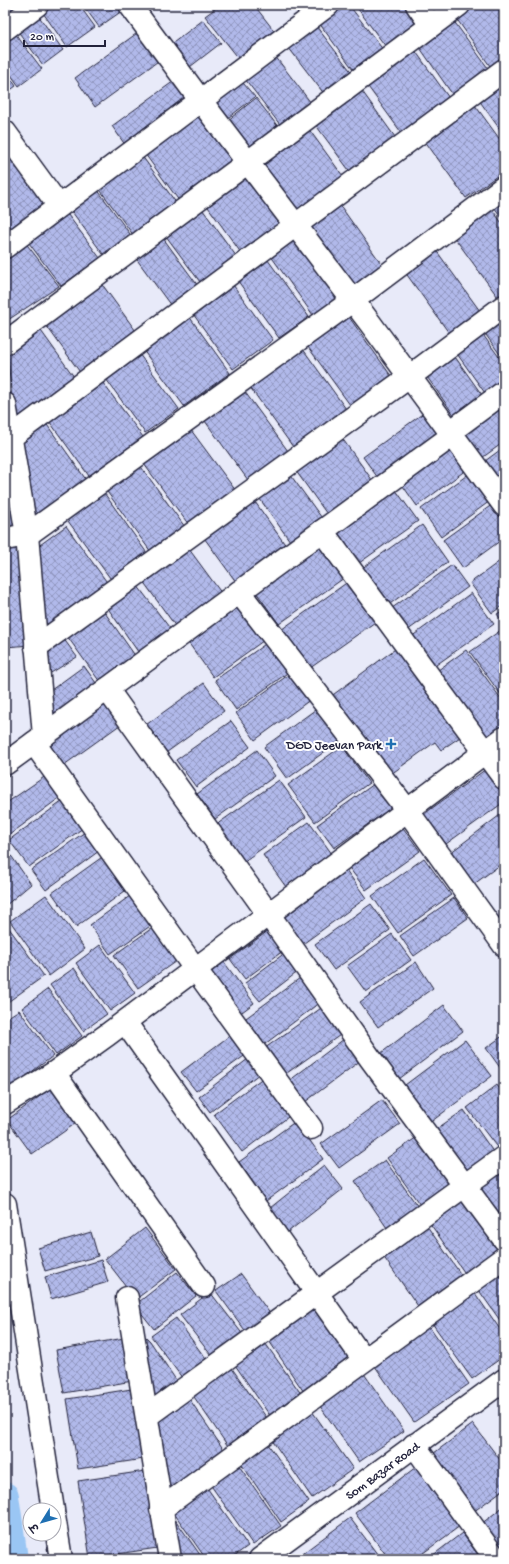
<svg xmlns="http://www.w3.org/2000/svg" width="509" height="1564" font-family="'Gochi Hand','Playpen Sans Deva',sans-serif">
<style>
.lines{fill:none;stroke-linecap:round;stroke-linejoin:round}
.canal{stroke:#9ac6f4;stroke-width:28}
.building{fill:url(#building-cross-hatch);stroke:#22223b}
.minor-casing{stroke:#22223b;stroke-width:25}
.minor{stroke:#fff;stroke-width:22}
.poi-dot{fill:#1f6fb2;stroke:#fff;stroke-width:1.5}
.labels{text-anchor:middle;stroke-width:4;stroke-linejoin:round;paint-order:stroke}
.poi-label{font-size:13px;fill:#22223b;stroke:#fff;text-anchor:end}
.street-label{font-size:13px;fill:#22223b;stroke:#fff}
</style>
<defs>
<pattern id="building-cross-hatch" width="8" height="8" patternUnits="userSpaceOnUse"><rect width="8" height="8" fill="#b1b9ea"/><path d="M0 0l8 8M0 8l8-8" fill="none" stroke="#9096bf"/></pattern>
</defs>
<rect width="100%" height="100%" fill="#e8eaf9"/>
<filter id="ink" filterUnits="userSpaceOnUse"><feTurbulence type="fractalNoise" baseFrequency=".025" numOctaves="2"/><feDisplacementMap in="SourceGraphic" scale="8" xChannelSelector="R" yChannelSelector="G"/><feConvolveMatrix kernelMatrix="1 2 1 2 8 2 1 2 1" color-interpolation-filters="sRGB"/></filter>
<g filter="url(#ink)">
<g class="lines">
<!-- canal -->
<polyline class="canal" points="5,1496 14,1559"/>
</g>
<!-- building -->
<g class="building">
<polygon points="5,5 21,5 5,17"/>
<polygon points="48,5 79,5 95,27 67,47 41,10"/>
<polygon points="83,5 118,5 122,11 99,27"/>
<polygon points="220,5 254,5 279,37 244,65 205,16"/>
<polygon points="292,5 317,5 301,17"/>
<polygon points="335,5 349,5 384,51 356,73 316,19"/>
<polygon points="355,5 406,5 419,23 386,47"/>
<polygon points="474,5 497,5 504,15 504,67 495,73 456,18"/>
<polygon points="38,15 63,50 43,65 17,30"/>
<polygon points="203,20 221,43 186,70 169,46"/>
<polygon points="453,20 493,75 457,101 418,45"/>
<polygon points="313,22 353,74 325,95 285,43"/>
<polygon points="140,31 161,59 95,107 75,78"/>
<polygon points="14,32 42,69 19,86 5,67 5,38"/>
<polygon points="414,49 454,105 406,139 366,84"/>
<polygon points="275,56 311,103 281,126 245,79"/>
<polygon points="5,71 16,86 5,94"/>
<polygon points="238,77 255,97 224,121 208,99"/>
<polygon points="504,77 504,135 476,96"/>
<polygon points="174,81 191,103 128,149 112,126"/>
<polygon points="362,91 400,144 354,177 315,124"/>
<polygon points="256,98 279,128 250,150 227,121"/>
<polygon points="472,101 504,145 504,171 466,198 422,137"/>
<polygon points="199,114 235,163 180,202 145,154"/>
<polygon points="308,128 348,183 301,217 261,162"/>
<polygon points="5,148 48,205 14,231 5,220"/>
<polygon points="142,156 177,204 134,236 98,187"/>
<polygon points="242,171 284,229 244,257 203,200"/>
<polygon points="94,185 130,234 103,254 67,205"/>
<polygon points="504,195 504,221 492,204"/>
<polygon points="337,201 383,266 354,287 307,223"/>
<polygon points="489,205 504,226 504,297 500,300 451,233"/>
<polygon points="200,206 239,260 203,286 163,232"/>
<polygon points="65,211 100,258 61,286 26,239"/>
<polygon points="293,234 339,297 313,315 268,252"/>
<polygon points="21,237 59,286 5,322 5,251"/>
<polygon points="163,238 201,290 174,310 135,257"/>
<polygon points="433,246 480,311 449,333 402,268"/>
<polygon points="265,256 309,317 279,338 235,277"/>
<polygon points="228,278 273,340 233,369 188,307"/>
<polygon points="99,280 138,334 82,375 43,321"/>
<polygon points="186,312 230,373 184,406 140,346"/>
<polygon points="504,312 504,360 481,328"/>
<polygon points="349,317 394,380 353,409 308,347"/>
<polygon points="39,328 77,381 15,426 7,350"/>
<polygon points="481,332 504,364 504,389 490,400 455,351"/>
<polygon points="300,345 346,409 293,447 247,383"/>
<polygon points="134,347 179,409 145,433 101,372"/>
<polygon points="453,354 487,402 459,422 425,374"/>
<polygon points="97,375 143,437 89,476 44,414"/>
<polygon points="242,388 288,451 248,480 202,417"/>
<polygon points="504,397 504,442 479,460 458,430"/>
<polygon points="425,412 446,440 383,485 363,457"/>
<polygon points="45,422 87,481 34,523 19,440"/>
<polygon points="188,426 236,491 189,525 141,460"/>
<polygon points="339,434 378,488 332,521 293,467"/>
<polygon points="448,444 466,470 417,506 398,479"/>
<polygon points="504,447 504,486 499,490 481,464"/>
<polygon points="139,464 185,527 151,552 105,489"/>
<polygon points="5,472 6,472 17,527 5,530"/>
<polygon points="289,473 327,525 295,548 257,495"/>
<polygon points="470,473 490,501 441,537 421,509"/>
<polygon points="393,486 418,521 355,566 330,532"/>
<polygon points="102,490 149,556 113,582 65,517"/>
<polygon points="253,499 289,550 239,586 202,535"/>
<polygon points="493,504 504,520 504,538 463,568 443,540"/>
<polygon points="422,525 448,562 387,606 361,569"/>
<polygon points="66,526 109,585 46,631 33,550"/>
<polygon points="318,541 344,578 279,624 253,588"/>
<polygon points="186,545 225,598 179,631 140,577"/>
<polygon points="20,547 31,645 5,647 5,549"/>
<polygon points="504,558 504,605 492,613 470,583"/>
<polygon points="452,565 468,587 404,633 388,611"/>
<polygon points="349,581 378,620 306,671 278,632"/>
<polygon points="137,585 175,635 143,659 107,607"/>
<polygon points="471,593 494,624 429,670 407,640"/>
<polygon points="239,600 267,638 213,677 185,638"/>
<polygon points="103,610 141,664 105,689 67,636"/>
<polygon points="504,610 504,624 497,614"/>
<polygon points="501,630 504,635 504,699 470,652"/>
<polygon points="63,638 77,657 41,679 43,648"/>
<polygon points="268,642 290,671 236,710 215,680"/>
<polygon points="402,644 466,733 441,750 435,742 387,777 330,697"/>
<polygon points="466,650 504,703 504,727 484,742 434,673"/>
<polygon points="84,666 101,690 51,727 47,693"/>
<polygon points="295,670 314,697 255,740 236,713"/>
<polygon points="204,683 224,711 163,755 143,727"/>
<polygon points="105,696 124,722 64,765 45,739"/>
<polygon points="319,707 342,739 287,779 264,747"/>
<polygon points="231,721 250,747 196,787 176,760"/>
<polygon points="342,746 369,783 315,822 288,785"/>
<polygon points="257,750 275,776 215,819 197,794"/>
<polygon points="493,764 504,779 504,802 446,844 424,814"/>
<polygon points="47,775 62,796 5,838 5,804"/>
<polygon points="279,780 306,817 243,862 216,825"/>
<polygon points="374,784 391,808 334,848 317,825"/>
<polygon points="63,801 83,828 29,867 9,840"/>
<polygon points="504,812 504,862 470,887 446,856"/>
<polygon points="309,822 332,854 286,887 263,855"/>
<polygon points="401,825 420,851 366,890 347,865"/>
<polygon points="85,832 99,851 46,890 31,870"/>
<polygon points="5,847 31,884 5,906"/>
<polygon points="105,855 129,888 76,927 52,893"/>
<polygon points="424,858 451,895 398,933 372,896"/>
<polygon points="346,870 366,898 300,946 279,918"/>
<polygon points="134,893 156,922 110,954 90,925"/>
<polygon points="46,895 85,949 49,976 10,921"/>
<polygon points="454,898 468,918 414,956 400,936"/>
<polygon points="371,904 390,930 334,970 315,944"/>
<polygon points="5,924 6,924 44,976 5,1004"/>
<polygon points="155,926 179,959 138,988 114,955"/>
<polygon points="272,928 287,948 245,979 230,959"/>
<polygon points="392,934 411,960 366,992 347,966"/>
<polygon points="100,945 135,993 110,1011 76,963"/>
<polygon points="290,949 304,967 260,1001 245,983"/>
<polygon points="224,962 254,1003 238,1015 208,974"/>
<polygon points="416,962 433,988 378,1027 360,1002"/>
<polygon points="74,968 107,1014 83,1031 50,985"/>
<polygon points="304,975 323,1000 261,1047 242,1021"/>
<polygon points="48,989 82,1036 56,1055 22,1008"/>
<polygon points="444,1005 463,1031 395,1082 376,1057"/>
<polygon points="324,1006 343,1033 280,1078 261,1051"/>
<polygon points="19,1010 53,1056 6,1091 5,1019"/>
<polygon points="236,1031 251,1051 196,1091 181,1072"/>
<polygon points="504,1035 504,1067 501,1069 486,1048"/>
<polygon points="344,1039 360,1061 301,1105 285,1084"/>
<polygon points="465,1040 492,1076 428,1124 401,1088"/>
<polygon points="253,1055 264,1070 210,1112 199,1097"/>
<polygon points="264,1077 292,1114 242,1152 214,1114"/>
<polygon points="497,1085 504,1095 504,1146 499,1150 467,1108"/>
<polygon points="54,1086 79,1121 32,1154 7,1120"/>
<polygon points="382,1100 400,1124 339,1168 321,1144"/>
<polygon points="464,1110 494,1153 465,1173 435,1130"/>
<polygon points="296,1121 323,1159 266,1201 239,1162"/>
<polygon points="417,1137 450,1184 420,1205 387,1158"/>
<polygon points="385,1160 418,1207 387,1228 355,1181"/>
<polygon points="324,1165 343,1189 288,1232 270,1208"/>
<polygon points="504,1169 504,1225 477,1190"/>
<polygon points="463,1199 503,1256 469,1279 429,1222"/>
<polygon points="427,1226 464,1279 420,1309 383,1256"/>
<polygon points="145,1228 176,1269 136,1299 105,1259"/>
<polygon points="91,1232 98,1256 45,1271 38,1248"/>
<polygon points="101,1260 108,1282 51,1299 45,1277"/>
<polygon points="504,1260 504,1326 473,1282"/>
<polygon points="177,1272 196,1296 154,1329 135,1305"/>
<polygon points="241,1274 271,1315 247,1333 216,1291"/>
<polygon points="470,1286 504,1335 504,1356 472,1379 427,1316"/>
<polygon points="210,1292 244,1336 214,1359 180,1315"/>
<polygon points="313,1306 353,1363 306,1395 267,1338"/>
<polygon points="176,1318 208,1362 183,1379 151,1336"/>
<polygon points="425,1321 469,1384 414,1422 370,1359"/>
<polygon points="137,1328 150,1341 176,1380 146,1405"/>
<polygon points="130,1337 138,1380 64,1393 56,1350"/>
<polygon points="263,1340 304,1398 273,1420 233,1362"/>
<polygon points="231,1367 271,1424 232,1452 192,1394"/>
<polygon points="360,1368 404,1431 359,1462 315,1399"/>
<polygon points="138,1388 150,1458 78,1469 67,1399"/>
<polygon points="188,1397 228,1456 165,1503 152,1422"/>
<polygon points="307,1404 353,1469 312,1498 267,1433"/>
<polygon points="473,1424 504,1465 504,1489 473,1512 430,1456"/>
<polygon points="263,1437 309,1502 281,1522 236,1456"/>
<polygon points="235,1460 281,1526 253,1545 207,1480"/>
<polygon points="416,1467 460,1526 415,1559 389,1559 355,1513"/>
<polygon points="152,1470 164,1547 90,1558 78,1481"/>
<polygon points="203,1482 248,1546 230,1559 206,1559 169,1506"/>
<polygon points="504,1506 504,1554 476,1528"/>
<polygon points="167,1508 203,1559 175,1559"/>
<polygon points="350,1518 381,1559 295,1559"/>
<polygon points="462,1533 481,1559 428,1559"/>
</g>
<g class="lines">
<!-- minor casing -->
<g class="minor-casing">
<g id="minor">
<polyline points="130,5 201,101 370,323 504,505"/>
<polyline points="417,5 431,25"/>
<polyline points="5,29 37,5"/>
<polyline points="5,132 59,206"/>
<polyline points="5,247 328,5"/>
<polyline points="5,343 459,5"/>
<polyline points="5,404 27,535 44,736"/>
<polyline points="450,432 504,392"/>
<polyline points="11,437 504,70"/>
<polyline points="322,531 504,778"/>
<polyline points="5,539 27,535 352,301 504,187"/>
<polyline points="239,592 407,810 504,945"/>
<polyline points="36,647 409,377 504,306"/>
<polyline points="107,689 269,915 370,1058 504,1239"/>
<polyline points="34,743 196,970 311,1128"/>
<polyline points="5,764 453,435"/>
<polyline points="125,1022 364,1360"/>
<polyline points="54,1073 204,1286"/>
<polyline points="5,1103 54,1073 107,1035 504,738"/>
<polyline points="5,1204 53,1510"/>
<polyline points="127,1298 170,1559"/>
<polyline points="147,1416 504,1157"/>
<polyline points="414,1445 496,1559"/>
<polyline points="161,1509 504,1258"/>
<polyline points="54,1516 61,1559"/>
<path id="s1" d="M260 1559 504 1380"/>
</g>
</g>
<!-- minor -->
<use href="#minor" class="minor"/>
</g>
</g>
<!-- markers -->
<path class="poi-dot" d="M389 738h4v4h4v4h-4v4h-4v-4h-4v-4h4z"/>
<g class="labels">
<!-- poi labels -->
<g class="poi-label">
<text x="382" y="749">DGD Jeevan Park</text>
</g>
<!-- street labels -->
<g class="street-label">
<text dy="5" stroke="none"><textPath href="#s1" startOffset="151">Som Bazar Road</textPath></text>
</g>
</g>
<!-- margin -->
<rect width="509" height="1564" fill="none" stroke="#fff" stroke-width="20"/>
<rect x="10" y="10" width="489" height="1544" fill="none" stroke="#22223b" stroke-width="1.5" filter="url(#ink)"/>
<!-- north arrow -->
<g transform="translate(42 1522) rotate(233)"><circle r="19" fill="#ffffff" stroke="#a7a7b1"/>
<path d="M0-3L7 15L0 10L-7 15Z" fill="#1f6fb2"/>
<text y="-6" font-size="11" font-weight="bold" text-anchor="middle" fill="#22223b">उ</text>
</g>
<!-- scale -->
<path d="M24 40v6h81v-6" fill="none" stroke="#22223b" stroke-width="2"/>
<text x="30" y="40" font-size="12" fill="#22223b" stroke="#ffffff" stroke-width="3" paint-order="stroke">20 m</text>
</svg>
